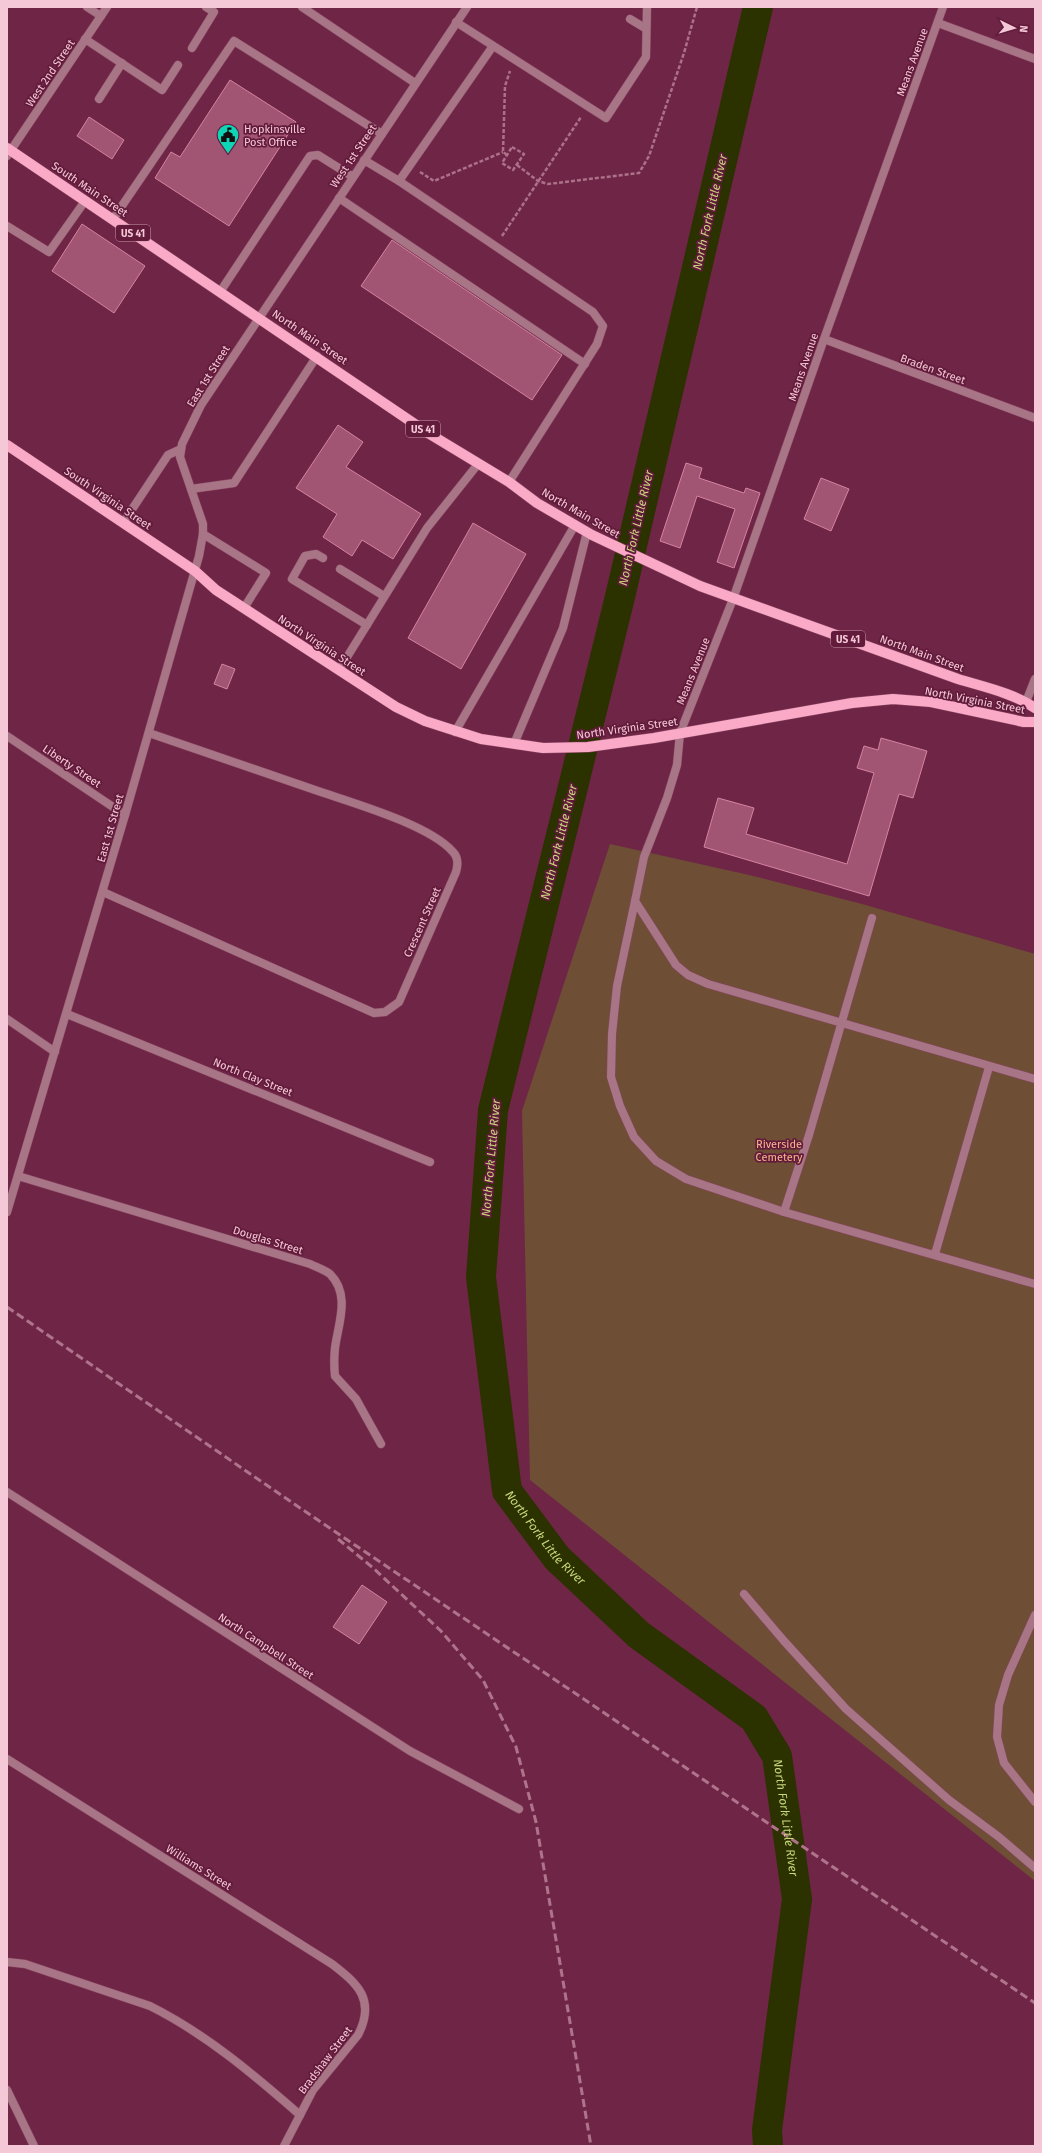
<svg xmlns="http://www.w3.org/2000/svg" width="1042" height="2153" font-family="'Fira Sans',sans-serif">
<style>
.green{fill:#6f4e36}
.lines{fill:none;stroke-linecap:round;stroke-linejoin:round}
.river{stroke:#2c3100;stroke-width:30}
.building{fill:#a25473;stroke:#d583a1}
.service-casing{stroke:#8a4663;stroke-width:9}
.minor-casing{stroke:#8a4663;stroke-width:9}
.primary-casing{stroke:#8a4663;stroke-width:11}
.path{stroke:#ad7089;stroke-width:2.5;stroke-dasharray:4 2;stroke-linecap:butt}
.service{stroke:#a77586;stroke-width:8}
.minor{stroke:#a77586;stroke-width:8}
.primary{stroke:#faaac6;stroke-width:10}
.rail{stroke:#af738b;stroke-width:3;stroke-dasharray:8 4;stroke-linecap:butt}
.labels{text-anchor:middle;stroke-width:3.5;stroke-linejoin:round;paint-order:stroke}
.shield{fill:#631b3b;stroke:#c994a8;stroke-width:1}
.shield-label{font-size:10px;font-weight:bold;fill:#f5c8d7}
.street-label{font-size:11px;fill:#f5c8d7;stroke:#631b3b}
.poi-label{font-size:11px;fill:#f5c8d7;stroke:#631b3b;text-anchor:start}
.park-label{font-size:11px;fill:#f6b78b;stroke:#631b3b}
.water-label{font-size:12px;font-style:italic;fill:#c8d77b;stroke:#631b3b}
</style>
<rect width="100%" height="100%" fill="#6f2646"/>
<!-- green -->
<polygon class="green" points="610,844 749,875 862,904 1035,954 1035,1881 530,1480 522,1111"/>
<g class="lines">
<!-- river -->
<path class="river" id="s1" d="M758 7 619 601 493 1110 481 1277 507 1491 557 1558 639 1635 754 1718 777 1756 797 1899 767 2130 768 2146"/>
</g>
<!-- building -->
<g class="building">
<polygon points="230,80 296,122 229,226 155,178 171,152 180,157"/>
<polygon points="89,117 124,140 112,159 77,136"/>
<polygon points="82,224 145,266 114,313 52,271"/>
<polygon points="392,240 562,355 532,400 361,286"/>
<polygon points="338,425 363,442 346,467 421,514 393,559 362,540 352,556 323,537 337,514 296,488"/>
<polygon points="686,463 702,468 699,478 744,493 746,488 760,493 734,568 717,562 735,509 697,496 680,548 660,541"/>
<polygon points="821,478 849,489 831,531 804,519"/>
<polygon points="473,523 526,554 461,669 408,638"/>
<polygon points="222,664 235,669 227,689 214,684"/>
<polygon points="881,738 927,751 913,798 899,794 869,896 704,847 718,798 754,808 746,834 847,864 874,773 857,768 864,746 878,750"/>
<polygon points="362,1585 387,1602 359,1644 333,1627"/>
</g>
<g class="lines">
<!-- service casing -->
<g class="service-casing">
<g id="service">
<polyline points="87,7 101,16"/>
<polyline points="302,7 415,83"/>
<polyline points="630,19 645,28"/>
<polyline points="456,22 606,118 646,57 647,7"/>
<polyline points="85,39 162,90 178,65"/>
<polyline points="192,48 214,12 206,7"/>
<polyline points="99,99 122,63"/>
<polyline points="399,181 493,46"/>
<polyline points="339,198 585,364"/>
<polyline points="113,219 234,41 382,134"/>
<polyline points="7,226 49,252 85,201"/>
<polyline points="220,292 310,156 318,155 353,177"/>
<polyline points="191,489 234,483 317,356"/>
<polyline points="203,534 266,573 244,608"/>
<polyline points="323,558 316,554 305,556 292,579 367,625"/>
<polyline points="340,569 384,596"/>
<polyline points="339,670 427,528 478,464"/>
<polyline points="455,732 575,525"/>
<polyline points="680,733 677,765 667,798 644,857 635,901 676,965 688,975 708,984 1035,1079"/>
<polyline points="514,744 563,628 587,532"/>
<polyline points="635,901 617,986 612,1034 611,1077 620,1106 634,1137 656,1161 686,1179 784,1212 1035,1284"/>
<polyline points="784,1212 809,1135 872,918"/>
<polyline points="935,1254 989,1067"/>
<polyline points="744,1594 784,1641 846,1709 949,1800 999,1837 1035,1868"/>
<polyline points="1035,1615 1008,1675 999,1705 997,1737 1004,1763 1035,1802"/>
<path d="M7 1962 25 1964 150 2006C206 2034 253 2074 300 2115"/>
</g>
</g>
<!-- minor casing -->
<g class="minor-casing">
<g id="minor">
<polyline points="938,23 1035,59"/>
<polyline points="7,156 107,7"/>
<polyline points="364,160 399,181 593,312 603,326 597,344 509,482"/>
<polyline points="824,339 1035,418"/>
<polyline points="123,523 168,455 181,449"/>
<polyline points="1026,702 1035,679"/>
<polyline points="680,733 733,599 824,339 943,7"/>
<polyline points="7,736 125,815"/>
<path d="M103 892 374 1013 385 1012 399 1002 456 872C458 865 458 857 453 852 430 825 353 803 318 791 262 772 205 752 149 733"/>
<polyline points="67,1014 430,1162"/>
<polyline points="7,1019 55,1052"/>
<path d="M18 1176 310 1264C316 1267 325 1270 330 1274 351 1295 338 1324 335 1348 334 1358 334 1367 335 1376L356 1399 381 1444"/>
<polyline points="7,1212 125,815 199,556 203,534 203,524 180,457 182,444 201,405 467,7"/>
<polyline points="7,1492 410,1751 519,1809"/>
<path d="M7 1759 332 1964C358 1984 376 2000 358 2035L313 2090 284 2146"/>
<polyline points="7,2090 34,2146"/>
</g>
</g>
<!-- primary casing -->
<g class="primary-casing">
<g id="primary">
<path d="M7 148 428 433 509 482 537 503 592 535 700 586 958 679C984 687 1013 693 1035 708"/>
<polyline points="7,445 195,571 216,590 396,707 425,721 481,739 543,748 588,747 654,738 852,703 893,699 931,702 1024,722 1035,722"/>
</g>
</g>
<!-- path -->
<g class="path">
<polygon points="512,147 524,154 513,170 502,163"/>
<polyline points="507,155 503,152 505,86 510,71"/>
<polyline points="517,165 538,181 548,184 639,173 649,156 684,53 697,7"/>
<polyline points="420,172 434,181 503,152"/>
<polyline points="502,236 581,117"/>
</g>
<!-- service -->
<use href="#service" class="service"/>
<!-- minor -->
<use href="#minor" class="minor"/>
<!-- primary -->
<use href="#primary" class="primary"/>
<!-- rail -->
<g class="rail">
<polyline points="7,1307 300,1508 1035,2003"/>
<polyline points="338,1539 372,1567 441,1631 483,1680 516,1747 536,1822 591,2146"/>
</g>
</g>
<!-- icons -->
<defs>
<g id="civic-pin" transform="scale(1.15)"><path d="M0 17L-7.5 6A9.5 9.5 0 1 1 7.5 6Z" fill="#0ed5b5" stroke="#631b3b"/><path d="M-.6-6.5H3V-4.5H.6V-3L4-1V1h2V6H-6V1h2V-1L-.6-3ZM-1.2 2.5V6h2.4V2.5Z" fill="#111"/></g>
</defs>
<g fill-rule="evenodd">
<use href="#civic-pin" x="228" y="135"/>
</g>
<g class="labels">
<!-- shield labels -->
<g class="shield">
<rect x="116" y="225" width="34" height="16" rx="3"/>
<rect x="406" y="421" width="34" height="16" rx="3"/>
<rect x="831" y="631" width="34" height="16" rx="3"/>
</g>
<g class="shield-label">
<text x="133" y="237">US 41</text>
<text x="423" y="433">US 41</text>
<text x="848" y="643">US 41</text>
</g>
<!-- street labels -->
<g class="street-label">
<text transform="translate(912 62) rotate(-70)" y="4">Means Avenue</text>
<text transform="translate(50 73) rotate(-56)" y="4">West 2nd Street</text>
<text transform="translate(353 156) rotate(-56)" y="4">West 1st Street</text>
<text transform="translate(90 189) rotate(34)" y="4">South Main Street</text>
<text transform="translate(310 337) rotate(34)" y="4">North Main Street</text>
<text transform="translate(803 367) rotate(-71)" y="4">Means Avenue</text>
<text transform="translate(933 369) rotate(20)" y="4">Braden Street</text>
<text transform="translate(208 376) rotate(-58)" y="4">East 1st Street</text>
<text transform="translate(108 498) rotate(34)" y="4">South Virginia Street</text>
<text transform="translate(581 513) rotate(30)" y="4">North Main Street</text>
<text transform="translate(322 645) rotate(33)" y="4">North Virginia Street</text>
<text transform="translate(922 653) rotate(20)" y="4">North Main Street</text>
<text transform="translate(693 671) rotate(-68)" y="4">Means Avenue</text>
<text transform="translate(975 700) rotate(11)" y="4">North Virginia Street</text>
<text transform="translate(627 728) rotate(-8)" y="4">North Virginia Street</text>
<text transform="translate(72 766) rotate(34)" y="4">Liberty Street</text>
<text transform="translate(110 828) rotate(-74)" y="4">East 1st Street</text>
<text transform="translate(422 922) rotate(-66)" y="4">Crescent Street</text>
<text transform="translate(253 1077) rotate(22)" y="4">North Clay Street</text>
<text transform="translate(268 1240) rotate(17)" y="4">Douglas Street</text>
<text transform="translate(266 1646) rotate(33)" y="4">North Campbell Street</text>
<text transform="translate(199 1867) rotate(32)" y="4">Williams Street</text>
<text transform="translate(325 2060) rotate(-53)" y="4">Bradshaw Street</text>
</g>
<!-- poi labels -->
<g class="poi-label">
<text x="244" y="133">Hopkinsville<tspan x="244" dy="13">Post Office</tspan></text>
</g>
<!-- park labels -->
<g class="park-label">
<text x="779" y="1148">Riverside<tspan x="779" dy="13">Cemetery</tspan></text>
</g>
<!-- water labels -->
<g class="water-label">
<text transform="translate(710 212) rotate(-77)" y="4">North Fork Little River</text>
<text transform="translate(636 528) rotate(-77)" y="4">North Fork Little River</text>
<text transform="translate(559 842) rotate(-76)" y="4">North Fork Little River</text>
<text transform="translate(491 1158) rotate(-85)" y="4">North Fork Little River</text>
<text dy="4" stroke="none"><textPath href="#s1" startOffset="1578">North Fork Little River</textPath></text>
<text dy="4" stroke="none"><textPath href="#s1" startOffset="1962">North Fork Little River</textPath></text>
</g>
</g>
<!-- border -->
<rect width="1042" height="2153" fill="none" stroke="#f5c8d7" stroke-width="16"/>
<!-- north arrow -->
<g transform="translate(1014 28) rotate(95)" stroke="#631b3b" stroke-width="3" paint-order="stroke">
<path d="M0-3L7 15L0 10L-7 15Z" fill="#f5c8d7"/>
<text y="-6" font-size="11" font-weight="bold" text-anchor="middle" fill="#f5c8d7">N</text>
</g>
</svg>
